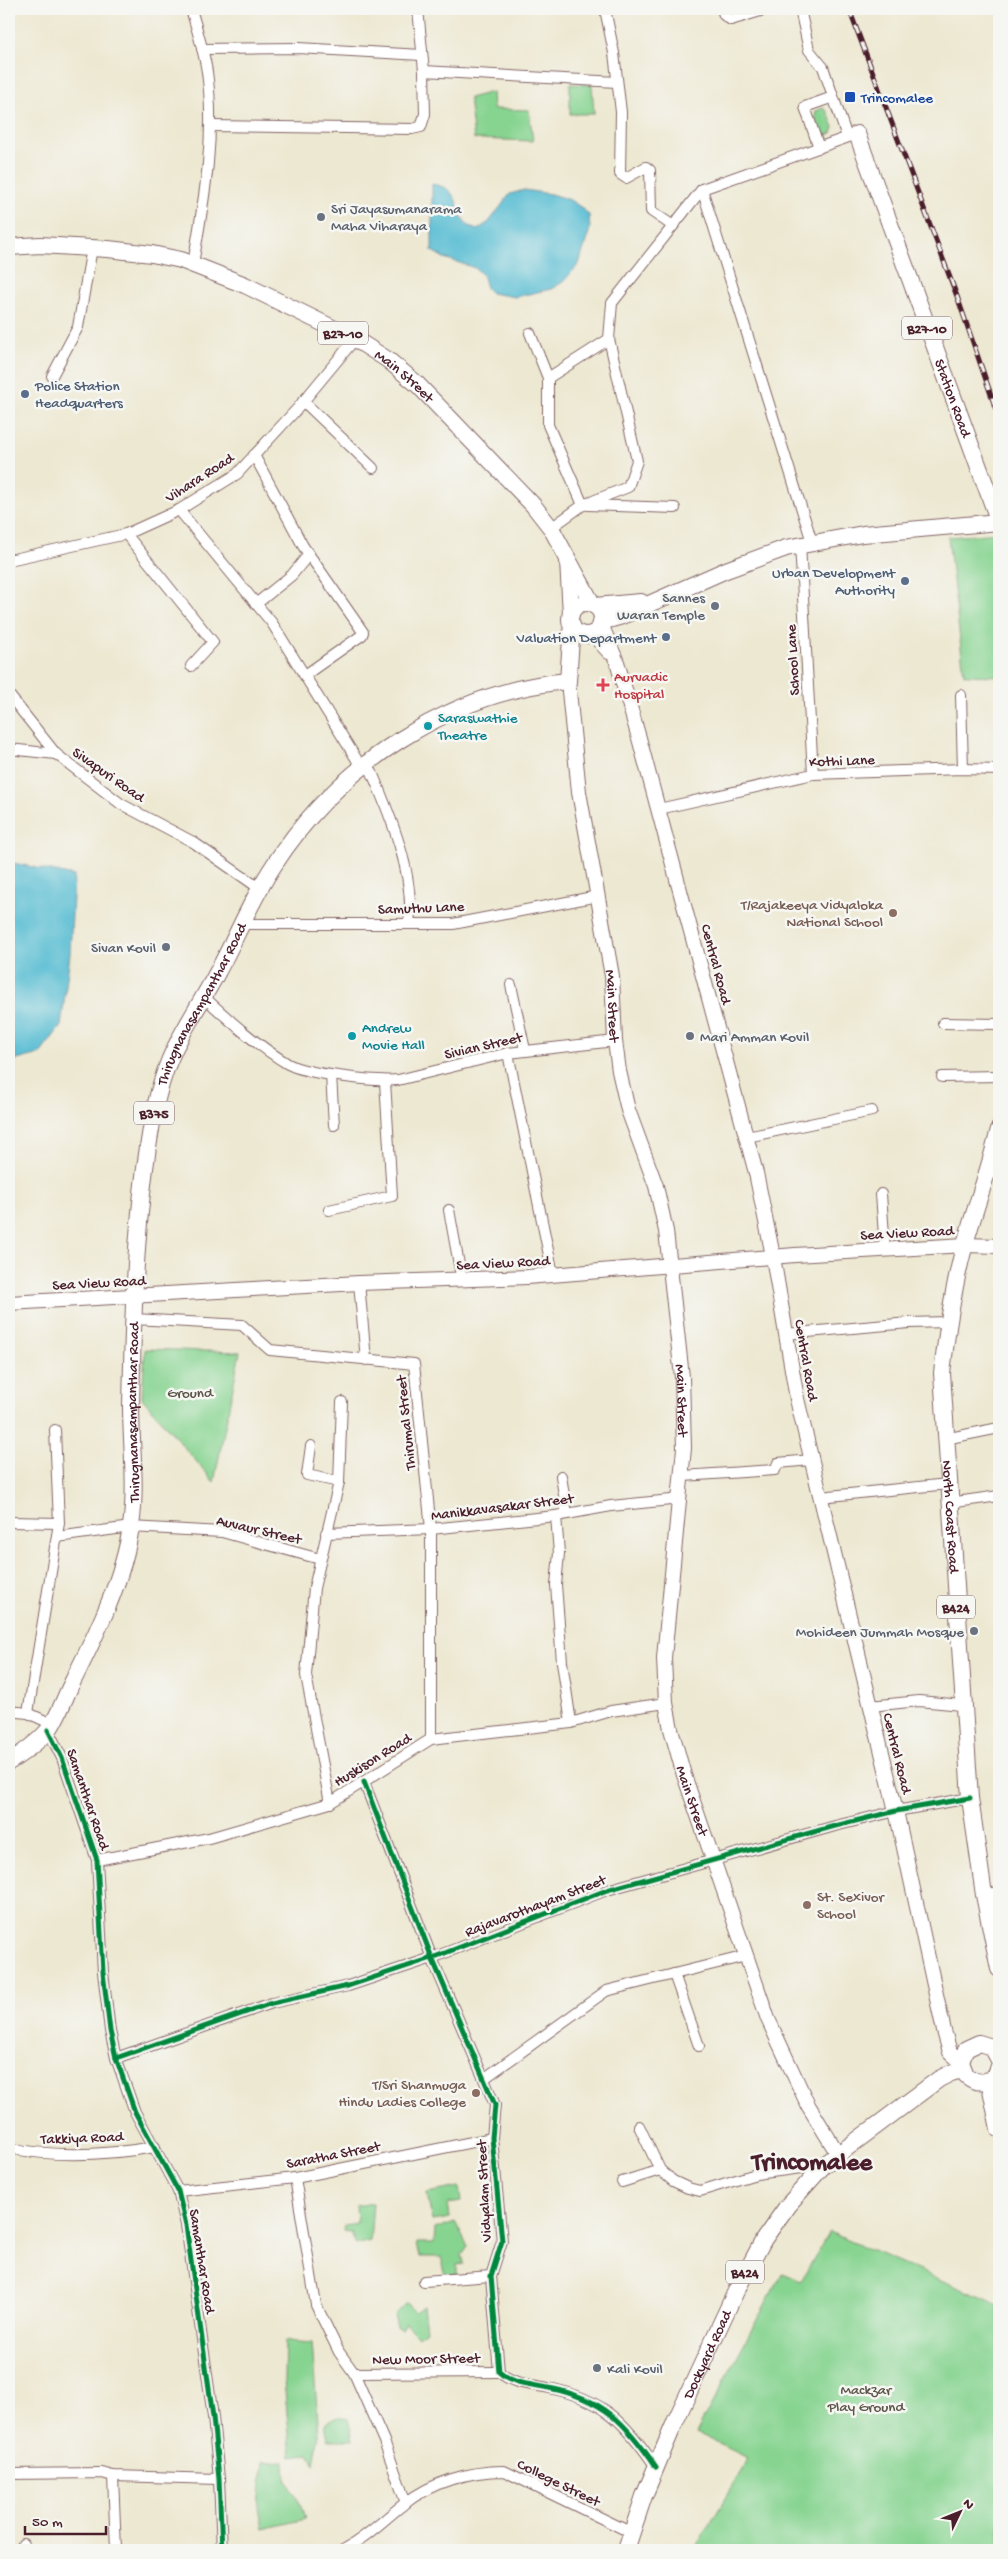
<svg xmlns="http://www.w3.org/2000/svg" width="1008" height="2559" font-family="'Gochi Hand',sans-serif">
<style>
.green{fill:#87d491;stroke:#687a5e}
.water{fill:#54bcd2;stroke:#4f6e7e}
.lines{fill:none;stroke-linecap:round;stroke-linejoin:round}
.street-casing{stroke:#836565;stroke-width:12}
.secondary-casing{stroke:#836565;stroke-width:16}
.primary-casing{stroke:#836565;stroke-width:18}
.street{stroke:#fff;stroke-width:10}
.secondary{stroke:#fff;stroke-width:14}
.primary{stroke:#fff;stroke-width:16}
.rail-casing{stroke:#4a1f2b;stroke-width:5}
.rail{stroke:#f6f6f2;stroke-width:3;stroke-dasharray:9;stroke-linecap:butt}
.cycleway-casing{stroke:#f6f6f2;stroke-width:8}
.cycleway{stroke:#00873e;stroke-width:5}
.transit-dot{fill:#1a4fb4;stroke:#f6f6f2;stroke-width:2}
.worship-dot{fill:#6b7280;stroke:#f6f6f2;stroke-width:2}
.service-dot{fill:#5c6f8a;stroke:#f6f6f2;stroke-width:2}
.health-dot{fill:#e0444e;stroke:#f6f6f2;stroke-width:2}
.culture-dot{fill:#0f9aa8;stroke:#f6f6f2;stroke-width:2}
.education-dot{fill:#8d6e63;stroke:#f6f6f2;stroke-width:2}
.labels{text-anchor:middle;stroke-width:5;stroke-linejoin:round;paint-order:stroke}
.shield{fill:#f6f6f2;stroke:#7e6067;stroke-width:1}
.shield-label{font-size:14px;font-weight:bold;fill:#4a1f2b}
.transit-label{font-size:15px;fill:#164399;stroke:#f6f6f2;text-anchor:start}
.worship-label{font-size:15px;fill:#5b616d;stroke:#f6f6f2;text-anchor:start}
.street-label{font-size:15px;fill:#4a1f2b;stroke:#f6f6f2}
.service-label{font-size:15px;fill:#4e5e75;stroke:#f6f6f2;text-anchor:end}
.health-label{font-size:15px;fill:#be3a42;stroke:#f6f6f2;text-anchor:start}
.culture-label{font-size:15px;fill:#0d838f;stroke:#f6f6f2;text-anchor:start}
.education-label{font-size:15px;fill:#785e54;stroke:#f6f6f2;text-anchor:end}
.park-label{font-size:15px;fill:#5c554a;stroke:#f6f6f2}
.town-label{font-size:25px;font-weight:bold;fill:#4a1f2b;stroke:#f6f6f2}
</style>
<rect width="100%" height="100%" fill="#f6f6f2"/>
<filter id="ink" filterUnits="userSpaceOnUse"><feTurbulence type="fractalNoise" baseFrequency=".02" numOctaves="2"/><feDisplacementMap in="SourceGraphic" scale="10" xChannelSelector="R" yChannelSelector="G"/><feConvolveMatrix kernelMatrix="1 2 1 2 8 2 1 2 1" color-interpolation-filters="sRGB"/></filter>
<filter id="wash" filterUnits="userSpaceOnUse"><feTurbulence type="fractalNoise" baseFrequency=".0096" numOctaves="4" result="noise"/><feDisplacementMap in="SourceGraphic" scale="20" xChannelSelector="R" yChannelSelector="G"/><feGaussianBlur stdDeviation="1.12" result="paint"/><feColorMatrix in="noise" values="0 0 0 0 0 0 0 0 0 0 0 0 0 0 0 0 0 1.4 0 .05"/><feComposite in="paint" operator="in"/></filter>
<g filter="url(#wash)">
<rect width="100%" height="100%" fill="#ede8d1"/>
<!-- green -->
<g class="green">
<polygon points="570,84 592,85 594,114 570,114"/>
<polygon points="492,92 493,109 529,110 533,141 474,139 469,98"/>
<polygon points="823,108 827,111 834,127 832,133 827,135 822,133 815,117 816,111"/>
<polygon points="999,533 999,676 968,675 964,674 948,537"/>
<polygon points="145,1349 240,1352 214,1482 142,1398"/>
<polygon points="459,2187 461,2202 448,2204 450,2218 432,2221 427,2193"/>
<polygon points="373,2203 370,2241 355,2245 351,2232 343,2231 344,2225 357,2223 356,2206"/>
<polygon points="455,2222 468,2247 462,2255 464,2264 457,2265 457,2275 446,2275 441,2257 420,2257 417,2243 434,2243 435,2229"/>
<polygon points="829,2232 999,2305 999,2550 694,2550 746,2463 746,2457 696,2433 782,2273 801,2281"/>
<polygon points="406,2303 415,2312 423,2306 426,2330 419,2336 406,2323 402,2329 397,2327 394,2315"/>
<polygon points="285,2341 312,2343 319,2435 314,2465 308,2454 291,2456 284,2380"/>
<polygon points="338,2416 348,2419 353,2440 328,2440 325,2423"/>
<polygon points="285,2461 286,2482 297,2495 305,2519 263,2529 259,2507 263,2462"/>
</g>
<!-- water -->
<g class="water">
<path d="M432 184C436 185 443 186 447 189 462 199 455 222 477 230L489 222 510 194 524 190 551 194 570 200 582 208 589 215 590 229 579 264 563 282 551 289 515 297 491 293 486 288 482 274 475 268 444 258 432 251Z"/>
<polygon points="9,862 74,876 70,954 61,1026 40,1054 9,1062"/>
</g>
</g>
<g filter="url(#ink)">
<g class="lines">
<!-- street casing -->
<g class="street-casing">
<g id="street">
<path d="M191 9C197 30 204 51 207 72 216 136 204 200 193 264"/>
<polyline points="418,9 424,71"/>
<polyline points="605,9 614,53 621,112 620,174 626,178 646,167 650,170 651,211 673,226 702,189"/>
<polyline points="722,9 724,15 731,20 767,9"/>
<polyline points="800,9 809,50 823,67 847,137"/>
<polyline points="202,49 298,48 422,55"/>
<polyline points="211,126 412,129 421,127 425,114 424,71 617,82"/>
<polyline points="819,148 805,107 833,97"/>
<polyline points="530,333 548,378 548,425 583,505 551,528"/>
<polyline points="52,376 78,327 92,248"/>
<polyline points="548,378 609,339 612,303 673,226"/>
<polyline points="303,401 373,468"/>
<polyline points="254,455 303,546 363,632 362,635 305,675"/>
<polyline points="583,505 628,487 637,461 609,339"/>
<polyline points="588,505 675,508"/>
<polyline points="179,510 272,623 362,768"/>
<polyline points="126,534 213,642 191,666"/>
<polyline points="812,542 702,189 857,134"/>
<polyline points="800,544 813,774"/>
<polyline points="9,560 126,534 179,510 237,474 297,409 355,339"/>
<polyline points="256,604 292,575 309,554"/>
<polyline points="9,695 56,754 121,804 193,842 259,888"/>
<polyline points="961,695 963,769"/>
<polyline points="9,749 56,754"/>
<path d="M368 763C387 808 416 873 409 923"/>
<polyline points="659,809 813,774 963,769 999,770"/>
<polyline points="243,924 453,924 598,896"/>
<polyline points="511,985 525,1050"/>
<path d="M204 997C230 1021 258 1046 288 1064 306 1074 377 1082 398 1080L508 1053 615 1041"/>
<polyline points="943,1023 999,1024"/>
<polyline points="508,1053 553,1275"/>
<polyline points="331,1075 334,1125"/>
<polyline points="942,1077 999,1076"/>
<polyline points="747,1137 872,1111"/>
<polyline points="881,1194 885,1249"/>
<polyline points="329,1210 392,1196 385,1081"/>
<polyline points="449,1210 462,1281"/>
<polyline points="359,1283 366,1360"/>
<polyline points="134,1319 242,1325 270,1350 414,1364 431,1529 431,1739"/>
<polyline points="785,1334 909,1323 948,1322"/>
<polyline points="945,1439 999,1428"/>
<polyline points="311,1446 307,1475 339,1482"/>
<polyline points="561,1476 567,1514"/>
<polyline points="683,1476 775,1470 778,1463 811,1460"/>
<polyline points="820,1497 948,1484"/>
<polyline points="949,1503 999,1496"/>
<polyline points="556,1516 559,1553 556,1585 562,1662 571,1723"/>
<polyline points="9,1522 59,1523"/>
<polyline points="326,1533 431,1529 556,1516 611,1506 681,1499"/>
<polyline points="57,1537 131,1527 222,1532 320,1559"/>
<polyline points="870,1706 919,1701 962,1705"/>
<polyline points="9,1711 28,1713 52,1724"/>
<polyline points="28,1713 59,1523 55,1430"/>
<polyline points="48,1730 62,1758 97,1860 103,1972 110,2031 116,2058 135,2112 178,2191 186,2225 213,2417 219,2479 222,2550"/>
<path d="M364 1782 432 1958 495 2105 492 2138 502 2241 491 2276 499 2372C514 2385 531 2384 549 2388 604 2399 626 2423 656 2467"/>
<polyline points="330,1803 306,1675 314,1588 339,1482 342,1402"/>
<polyline points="97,1860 209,1838 330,1803 431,1739 571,1723 611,1711 666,1703"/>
<polyline points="984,1895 999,1892"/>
<polyline points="674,1974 699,2046"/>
<polyline points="116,2058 272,2003 348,1986 432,1958 607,1890 835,1826 896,1811 970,1798"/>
<polyline points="485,2078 606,1991 746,1956"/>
<polyline points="639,2126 660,2170 673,2181 688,2188 700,2191 756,2174 824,2165"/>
<path d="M9 2148C57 2158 107 2155 155 2147"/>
<polyline points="295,2178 316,2305 339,2352 354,2373 384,2441 406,2503"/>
<polyline points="622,2182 660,2170"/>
<polyline points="178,2191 295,2178 492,2138"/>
<polyline points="424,2281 491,2276"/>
<polyline points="354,2373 499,2372"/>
<polyline points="9,2474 102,2473 113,2476 219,2479"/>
<polyline points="113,2476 116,2550"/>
<polyline points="23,2544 24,2550"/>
<path d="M343 2550C366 2538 383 2520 404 2504 432 2482 469 2471 504 2471L632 2533"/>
</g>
</g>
<!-- secondary casing -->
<g class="secondary-casing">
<g id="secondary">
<polyline points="601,624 617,662 639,738 756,1173 772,1251 797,1399 896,1811 944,2031 950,2052 961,2062"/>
<polyline points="592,633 609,652"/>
<path id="s1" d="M568 681 579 792 612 976 615 1041 619 1071 628 1110 656 1186 666 1231 682 1377 684 1448 664 1658 666 1703 671 1729 684 1775 768 2019 808 2105 838 2154"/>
<polyline points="9,1303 359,1283 527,1277 795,1255 965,1245 999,1246"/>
</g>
</g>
<!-- primary casing -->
<g class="primary-casing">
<g id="primary">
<path id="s2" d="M857 134 999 522"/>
<path id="s3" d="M9 247 40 245 108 249 152 254 181 260 245 285 355 339 388 360 417 384 533 505 551 528 593 605"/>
<polyline points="568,561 571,614"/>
<circle cx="586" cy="619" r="16"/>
<polyline points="595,606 641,602"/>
<polyline points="601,622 622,616 726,570 786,548 863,534 999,522"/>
<polyline points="568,681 572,625"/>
<path id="s4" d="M999 1129C990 1168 976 1205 965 1244 953 1286 947 1330 942 1373L970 1798 984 1895 999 1969"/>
<path id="s5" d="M9 1762C23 1753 39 1742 50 1728 58 1716 64 1700 70 1687 94 1639 124 1579 131 1526 137 1486 131 1446 131 1406 133 1316 135 1224 150 1135 155 1102 163 1069 179 1040 191 1017 206 994 218 971 237 936 252 898 274 865 338 766 449 691 568 681"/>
<path d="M999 2060 992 2047 979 2043 966 2049 961 2062 966 2075C978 2086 995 2083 999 2066"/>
<polyline points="989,2080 999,2129"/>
<path id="s6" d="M626 2550 644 2496 675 2422 736 2291 764 2239 788 2205 824 2165 939 2079 951 2073 962 2070"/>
</g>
</g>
<!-- street -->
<use href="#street" class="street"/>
<!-- secondary -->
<use href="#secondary" class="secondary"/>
<!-- primary -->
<use href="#primary" class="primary"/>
<!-- rail casing -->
<g class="rail-casing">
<polyline id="rail" points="849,9 958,299 999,418"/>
</g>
<!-- rail -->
<use href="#rail" class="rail"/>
<!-- cycleway casing -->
<g class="cycleway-casing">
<g id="cycleway">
<polyline points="48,1730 62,1758 97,1860 103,1972 110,2031 116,2058 135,2112 178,2191 186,2225 213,2417 219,2479 222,2550"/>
<path d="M364 1782 432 1958 495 2105 492 2138 502 2241 491 2276 499 2372C514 2385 531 2384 549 2388 604 2399 626 2423 656 2467"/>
<polyline points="116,2058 272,2003 348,1986 432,1958 607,1890 835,1826 896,1811 970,1798"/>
</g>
</g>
<!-- cycleway -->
<use href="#cycleway" class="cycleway"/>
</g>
</g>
<!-- markers -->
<rect class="transit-dot" x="844" y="91" width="12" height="12" rx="2.5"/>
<g class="worship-dot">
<circle cx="321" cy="217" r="5"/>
<circle cx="715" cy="606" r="5"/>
<circle cx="166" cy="947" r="5"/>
<circle cx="690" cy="1036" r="5"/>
<circle cx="974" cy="1631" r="5"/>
<circle cx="597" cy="2368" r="5"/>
</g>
<g class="service-dot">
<circle cx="25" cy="394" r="5"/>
<circle cx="905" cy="581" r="5"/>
<circle cx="666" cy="637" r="5"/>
</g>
<path class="health-dot" d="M600.5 677.5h5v5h5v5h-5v5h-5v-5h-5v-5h5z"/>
<g class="culture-dot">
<circle cx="428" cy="726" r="5"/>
<circle cx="352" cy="1036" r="5"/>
</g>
<g class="education-dot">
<circle cx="893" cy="913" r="5"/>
<circle cx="807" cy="1905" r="5"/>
<circle cx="476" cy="2093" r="5"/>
</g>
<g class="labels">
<!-- shield labels -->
<g class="shield">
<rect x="902" y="316.5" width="50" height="23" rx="4"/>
<rect x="318" y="321.5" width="50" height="23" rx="4"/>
<rect x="134" y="1101.5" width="40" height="23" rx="4"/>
<rect x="937" y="1595.5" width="38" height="23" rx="4"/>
<rect x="726" y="2260.5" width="38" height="23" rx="4"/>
</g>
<g class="shield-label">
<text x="927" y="333">B27-10</text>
<text x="343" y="338">B27-10</text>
<text x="154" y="1118">B375</text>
<text x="956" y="1612">B424</text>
<text x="745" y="2277">B424</text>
</g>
<!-- transit labels -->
<g class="transit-label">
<text x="861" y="102">Trincomalee</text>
</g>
<!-- worship labels -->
<g class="worship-label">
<text x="331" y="213">Sri Jayasumanarama<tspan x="331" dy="17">Maha Viharaya</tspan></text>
<text x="705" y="602" text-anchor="end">Sannes<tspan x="705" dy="17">Waran Temple</tspan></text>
<text x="156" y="952" text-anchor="end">Sivan Kovil</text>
<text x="700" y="1041">Mari Amman Kovil</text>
<text x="964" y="1636" text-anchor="end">Mohideen Jummah Mosque</text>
<text x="607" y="2373">Kali Kovil</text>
</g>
<!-- street labels -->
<g class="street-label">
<text dy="5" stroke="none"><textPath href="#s3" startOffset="426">Main Street</textPath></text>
<text dy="5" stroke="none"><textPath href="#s2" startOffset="281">Station Road</textPath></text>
<text transform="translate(199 477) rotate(-33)" y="5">Vihara Road</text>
<text transform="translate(792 660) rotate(-93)" y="5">School Lane</text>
<text transform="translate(842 760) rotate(-2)" y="5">Kothi Lane</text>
<text transform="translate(109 774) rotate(35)" y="5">Sivapuri Road</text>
<text transform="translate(421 907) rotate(-2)" y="5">Samuthu Lane</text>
<text transform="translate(717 964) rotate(75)" y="5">Central Road</text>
<text dy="5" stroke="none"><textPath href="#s5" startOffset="806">Thirugnanasampanthar Road</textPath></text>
<text dy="5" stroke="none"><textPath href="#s1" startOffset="328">Main Street</textPath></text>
<text transform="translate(483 1045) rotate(-13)" y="5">Sivian Street</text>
<text transform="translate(907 1232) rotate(-3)" y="5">Sea View Road</text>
<text transform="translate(503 1262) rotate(-3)" y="5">Sea View Road</text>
<text transform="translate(99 1282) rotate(-3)" y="5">Sea View Road</text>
<text transform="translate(807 1360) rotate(80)" y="5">Central Road</text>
<text dy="5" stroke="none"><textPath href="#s1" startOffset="731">Main Street</textPath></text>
<text dy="5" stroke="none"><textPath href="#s5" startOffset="386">Thirugnanasampanthar Road</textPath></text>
<text transform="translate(405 1423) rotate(-96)" y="5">Thirumal Street</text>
<text transform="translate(502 1506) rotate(-7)" y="5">Manikkavasakar Street</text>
<text dy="5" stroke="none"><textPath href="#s4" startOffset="395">North Coast Road</textPath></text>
<text transform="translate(259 1529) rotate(13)" y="5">Auvaur Street</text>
<text transform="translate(898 1753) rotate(76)" y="5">Central Road</text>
<text transform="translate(372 1759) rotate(-32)" y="5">Huskison Road</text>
<text transform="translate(89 1799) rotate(71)" y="5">Samanthar Road</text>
<text dy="5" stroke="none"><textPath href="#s1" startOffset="1136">Main Street</textPath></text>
<text transform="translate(535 1905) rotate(-21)" y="5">Rajavarothayam Street</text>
<text transform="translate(82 2137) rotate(-2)" y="5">Takkiya Road</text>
<text transform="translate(333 2154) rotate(-11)" y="5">Saratha Street</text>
<text transform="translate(483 2191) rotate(-93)" y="5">Vidyalam Street</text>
<text transform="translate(203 2261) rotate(81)" y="5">Samanthar Road</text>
<text dy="5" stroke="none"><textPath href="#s6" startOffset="212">Dockyard Road</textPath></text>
<text transform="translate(426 2358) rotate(-1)" y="5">New Moor Street</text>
<text transform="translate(559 2482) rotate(26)" y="5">College Street</text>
</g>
<!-- service labels -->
<g class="service-label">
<text x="35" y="390" text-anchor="start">Police Station<tspan x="35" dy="17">Headquarters</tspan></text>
<text x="895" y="577">Urban Development<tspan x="895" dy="17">Authority</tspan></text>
<text x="656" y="642">Valuation Department</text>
</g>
<!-- health labels -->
<g class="health-label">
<text x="614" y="681">Aurvadic<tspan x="614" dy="17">Hospital</tspan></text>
</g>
<!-- culture labels -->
<g class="culture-label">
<text x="438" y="722">Saraswathie<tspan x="438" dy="17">Theatre</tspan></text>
<text x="362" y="1032">Andrew<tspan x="362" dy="17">Movie Hall</tspan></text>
</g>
<!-- education labels -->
<g class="education-label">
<text x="883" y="909">T/Rajakeeya Vidyaloka<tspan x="883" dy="17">National School</tspan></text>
<text x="817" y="1901" text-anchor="start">St. Sexivor<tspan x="817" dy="17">School</tspan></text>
<text x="466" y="2089">T/Sri Shanmuga<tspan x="466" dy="17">Hindu Ladies College</tspan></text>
</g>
<!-- park labels -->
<g class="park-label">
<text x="190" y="1397">Ground</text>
<text x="866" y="2394">Mackzar<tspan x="866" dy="17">Play Ground</tspan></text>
</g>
<!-- town labels -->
<g class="town-label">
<text x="812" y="2169">Trincomalee</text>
</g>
</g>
<!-- margin -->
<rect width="1008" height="2559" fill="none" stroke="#f6f6f2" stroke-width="30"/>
<!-- north arrow -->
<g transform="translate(960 2512) rotate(47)" stroke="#f6f6f2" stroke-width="4" paint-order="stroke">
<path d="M0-4L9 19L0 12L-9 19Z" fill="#4a1f2b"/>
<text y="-8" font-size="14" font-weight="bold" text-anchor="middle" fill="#4a1f2b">N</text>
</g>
<!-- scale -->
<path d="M25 2526v8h81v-8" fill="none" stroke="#4a1f2b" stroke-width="2.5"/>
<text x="32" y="2526" font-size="15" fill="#4a1f2b" stroke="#f6f6f2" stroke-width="4" paint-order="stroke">50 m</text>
</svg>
